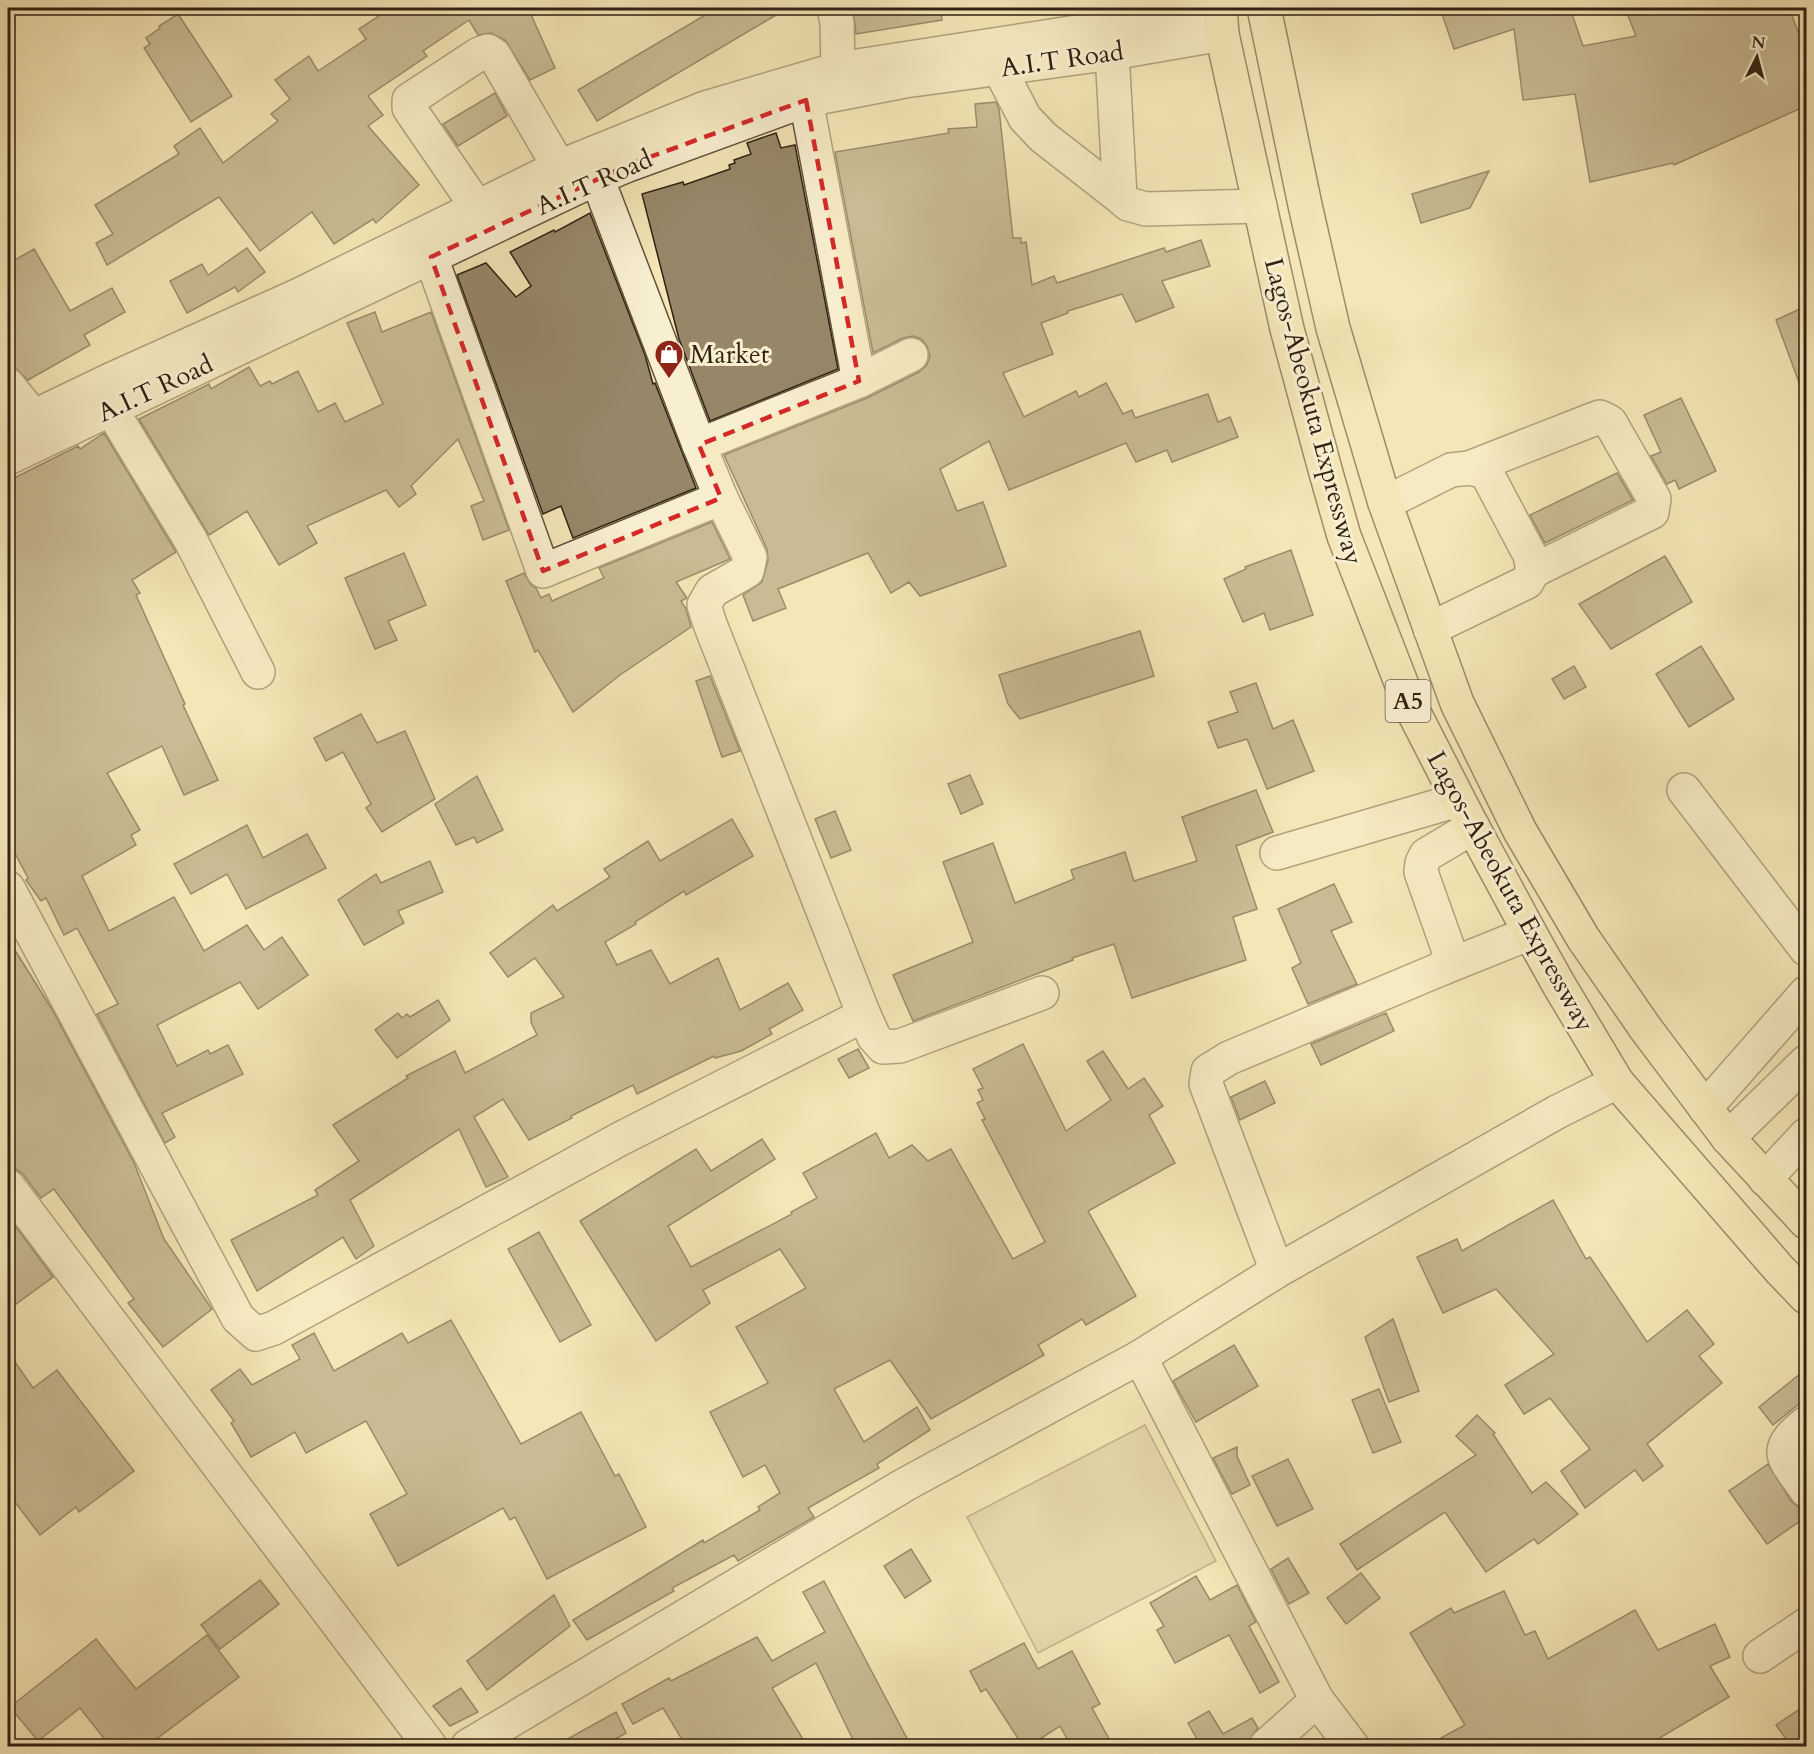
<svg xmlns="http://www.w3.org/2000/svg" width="1814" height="1754" font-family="Cardo,serif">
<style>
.green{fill:#d3c59b;stroke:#827356;stroke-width:1.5}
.building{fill:#968768;stroke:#302112;stroke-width:1.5}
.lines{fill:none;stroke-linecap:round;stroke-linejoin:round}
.minor-casing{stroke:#61523b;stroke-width:36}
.highway-casing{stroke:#302112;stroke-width:36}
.minor{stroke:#f8efd0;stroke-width:33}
.highway{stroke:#f4e6b7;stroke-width:33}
.marked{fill:none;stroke:#d62828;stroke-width:4.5;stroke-dasharray:12 8;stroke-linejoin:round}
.labels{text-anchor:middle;stroke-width:6;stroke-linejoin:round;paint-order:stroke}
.shield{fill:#f8efd0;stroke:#6c5f4b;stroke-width:1.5}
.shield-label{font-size:24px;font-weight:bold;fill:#302112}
.street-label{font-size:26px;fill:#302112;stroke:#f8efd0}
.poi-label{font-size:26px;fill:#302112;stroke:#f8efd0;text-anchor:start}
</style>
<rect width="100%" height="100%" fill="#f4e6b7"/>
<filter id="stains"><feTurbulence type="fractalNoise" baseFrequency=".00333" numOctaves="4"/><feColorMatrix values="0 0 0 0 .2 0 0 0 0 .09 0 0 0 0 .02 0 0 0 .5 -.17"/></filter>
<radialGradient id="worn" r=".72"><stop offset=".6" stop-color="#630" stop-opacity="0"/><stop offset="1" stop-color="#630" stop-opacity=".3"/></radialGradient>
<!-- green -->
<polygon class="green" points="1145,1425 1216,1561 1038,1653 967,1517"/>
<!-- building -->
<g class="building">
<polygon points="391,8 528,8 555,68 530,80 505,40 491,33 478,35 469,20 423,51 427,56 368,96 383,115 368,126 419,185 376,223 373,219 334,244 312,212 260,251 219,197 107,265 96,243 113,234 95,205 179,154 174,146 200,128 223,163 278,121 271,114 290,99 275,80 309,56 318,71 366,39 359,29"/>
<polygon points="717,8 788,8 597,121 578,90"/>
<polygon points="853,8 941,8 942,20 856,34"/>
<polygon points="1440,8 1570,8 1583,46 1636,36 1625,8 1789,8 1806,53 1806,106 1674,165 1673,163 1590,182 1575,94 1523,100 1514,29 1454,49"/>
<polygon points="178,14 232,96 191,122 144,48 150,44 146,38 160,28 159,26"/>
<polygon points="495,93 507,116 458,146 443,124"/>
<polygon points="996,102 999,109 1013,238 1021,238 1021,243 1026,242 1032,285 1054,276 1057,283 1164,248 1166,252 1201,240 1210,266 1162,281 1174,307 1136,322 1122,294 1068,311 1068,313 1041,323 1053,354 1003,373 1024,417 1076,391 1079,397 1106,383 1123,414 1132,410 1135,418 1208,394 1218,422 1230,417 1238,437 1172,462 1167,450 1136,462 1126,443 1009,490 989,441 940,469 957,511 983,502 1006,566 920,596 909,582 891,593 868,553 778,589 786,608 753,621 743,595 762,582 768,561 767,549 724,455 867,398 919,372 926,366 930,357 927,346 921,339 913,336 903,338 873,353 835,152 949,133 948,129 977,127 975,104"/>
<polygon points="776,133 781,148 795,145 838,369 710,421 679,339 642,194 683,182 684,185 730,169 729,165 735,163 734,160 751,154 747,143"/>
<polygon points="1489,171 1470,208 1421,223 1412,194"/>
<polygon points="590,213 645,355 653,384 655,383 696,488 573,538 561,506 543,514 457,275 486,263 516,297 531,286 510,252 554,230 555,232"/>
<polygon points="247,248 265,272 238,292 235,287 187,313 170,281 202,264 208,275"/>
<polygon points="34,249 70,311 112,288 125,312 84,335 90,345 28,380 15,368 8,355 8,264"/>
<polygon points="1806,306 1806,395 1804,396 1776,320"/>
<polygon points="375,312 382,332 431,312 509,530 483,540 471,506 484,501 458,439 411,486 416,494 399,507 386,490 307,526 317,543 279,565 247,511 209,535 139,419 209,384 211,389 249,367 260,386 270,381 272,384 298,371 318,412 335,403 345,422 383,404 347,323"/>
<polygon points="1681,398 1716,471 1679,489 1675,480 1667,484 1651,456 1661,452 1644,415"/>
<polygon points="104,433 176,552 132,580 140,593 136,595 185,704 183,705 218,780 184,795 162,746 107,773 140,830 131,835 136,845 82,876 109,931 174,897 204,951 247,925 264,950 282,937 308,975 258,1009 240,982 157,1025 177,1066 208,1050 210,1054 228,1045 243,1074 162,1113 175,1137 165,1143 97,1014 118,1004 77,928 64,935 46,898 41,901 26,880 28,878 8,840 8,481 78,446 80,449"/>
<polygon points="1617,473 1633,500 1545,543 1530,515"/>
<polygon points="712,522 730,559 676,582 687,598 681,601 686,609 691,627 620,675 573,712 538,650 535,652 506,581 524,573 531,585 536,588 541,598 549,594 552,601 604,578 599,568"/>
<polygon points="1291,550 1313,615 1270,630 1264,613 1243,622 1224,579 1246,569 1245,567"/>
<polygon points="404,553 426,605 388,621 397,640 375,649 345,578"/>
<polygon points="1665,556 1692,602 1611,649 1579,604"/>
<polygon points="1140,631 1154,676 1020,719 1008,704 999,675"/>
<polygon points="1701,646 1734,699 1689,727 1656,674"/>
<polygon points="1574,666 1586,687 1564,699 1552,679"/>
<polygon points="710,676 740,751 722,757 696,681"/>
<polygon points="1256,683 1273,729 1293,720 1314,771 1267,789 1247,739 1218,748 1208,722 1238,712 1230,692"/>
<polygon points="361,714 377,743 405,731 435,799 382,832 366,808 371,804 343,752 326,761 314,738"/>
<polygon points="970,775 983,804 961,814 948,784"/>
<polygon points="477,776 503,830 477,843 474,837 456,845 435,804"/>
<polygon points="1256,790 1273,832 1236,846 1257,909 1233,917 1246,960 1132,998 1114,944 1072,958 1073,960 913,1021 893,975 973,942 943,862 993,843 1015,903 1074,879 1071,870 1125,852 1134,881 1197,861 1182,817"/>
<polygon points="835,811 851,850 831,858 815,819"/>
<polygon points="732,819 753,856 686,895 684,891 635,922 636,924 605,942 617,965 651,950 670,984 718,958 740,1010 788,983 803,1010 769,1029 772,1034 741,1051 715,1058 714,1056 637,1094 633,1085 571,1116 572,1118 529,1140 503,1099 474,1117 508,1177 486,1187 459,1129 350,1200 374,1246 356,1259 343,1237 257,1291 231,1240 318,1195 315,1190 359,1161 333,1125 408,1078 406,1076 455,1051 465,1073 537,1035 531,1022 531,1013 564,997 535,958 508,977 490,953 553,905 557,911 610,877 604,869 648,841 660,861"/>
<polygon points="247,825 263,858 307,834 326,868 246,909 227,874 191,894 174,864"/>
<polygon points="430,861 443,892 398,911 404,923 364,945 338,900 376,874 381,883"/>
<polygon points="1334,884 1352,922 1331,931 1357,984 1308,1004 1292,968 1301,963 1278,909"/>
<polygon points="8,939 53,1011 134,1163 164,1239 212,1309 163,1347 128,1303 134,1299 54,1189 41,1198 23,1174 16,1169 8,1168"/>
<polygon points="438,1000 450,1020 397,1058 375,1030 398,1013 402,1018 407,1014 410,1017"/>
<polygon points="1386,1013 1394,1031 1321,1065 1311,1044"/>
<polygon points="1023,1044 1066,1131 1111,1100 1087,1061 1103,1051 1128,1089 1144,1078 1163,1106 1149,1115 1175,1163 1088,1211 1136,1296 1086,1325 1082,1319 1038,1345 1044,1355 931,1419 890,1360 834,1389 864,1442 917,1407 930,1430 877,1464 879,1468 808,1508 814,1517 738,1561 734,1555 672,1588 674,1591 587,1640 573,1620 703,1540 704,1543 760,1510 758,1507 780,1493 765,1465 743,1477 710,1412 768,1383 736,1327 806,1288 780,1249 703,1290 710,1303 656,1341 580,1221 696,1149 711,1171 762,1139 775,1159 668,1226 691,1267 792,1214 791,1212 817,1198 803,1173 876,1133 889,1158 912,1145 928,1161 951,1149 1013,1259 1045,1242 982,1120 985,1119 977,1103 983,1100 978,1090 983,1088 973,1069"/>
<polygon points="858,1049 869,1068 849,1078 838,1059"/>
<polygon points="1265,1081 1275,1103 1240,1120 1231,1097"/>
<polygon points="1553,1200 1586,1259 1590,1257 1647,1342 1687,1310 1714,1344 1699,1356 1722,1383 1647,1444 1663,1466 1643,1481 1635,1470 1585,1508 1561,1471 1590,1449 1550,1398 1524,1414 1505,1385 1554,1354 1496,1289 1443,1313 1417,1257 1457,1239 1462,1251"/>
<polygon points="8,1216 53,1277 8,1310"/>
<polygon points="539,1232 591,1325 560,1342 508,1249"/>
<polygon points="1393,1319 1419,1391 1389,1402 1365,1337"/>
<polygon points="451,1320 521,1444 581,1412 615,1476 619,1474 646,1527 547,1579 515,1517 510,1520 503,1508 398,1566 370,1514 407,1494 366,1421 306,1453 295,1432 251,1457 231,1423 234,1421 211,1390 240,1369 252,1385 300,1359 292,1345 314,1333 334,1371 402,1333 408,1343"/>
<polygon points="1234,1345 1258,1386 1196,1422 1173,1381"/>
<polygon points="8,1352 33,1388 57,1370 134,1471 79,1512 76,1507 40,1535 8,1493"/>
<polygon points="1806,1369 1806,1398 1773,1425 1759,1407"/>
<polygon points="1379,1389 1401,1442 1373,1453 1352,1400"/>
<polygon points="1477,1415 1495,1433 1493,1434 1532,1493 1546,1482 1578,1514 1538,1544 1534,1539 1486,1572 1445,1512 1357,1570 1340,1544 1476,1455 1456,1436"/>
<polygon points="1237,1447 1237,1456 1250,1485 1232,1494 1213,1458"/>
<polygon points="1288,1459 1313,1509 1277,1526 1252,1476"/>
<polygon points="1768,1464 1791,1501 1798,1507 1806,1509 1806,1517 1767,1544 1729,1491"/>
<polygon points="911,1549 931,1581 905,1598 884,1566"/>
<polygon points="1288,1558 1309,1593 1289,1604 1271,1569"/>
<polygon points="1361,1573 1380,1598 1346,1624 1327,1598"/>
<polygon points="1196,1576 1210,1600 1237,1585 1256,1622 1249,1626 1279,1682 1260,1693 1229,1635 1175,1663 1157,1630 1164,1626 1150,1603"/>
<polygon points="260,1580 279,1604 220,1649 201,1625"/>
<polygon points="824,1581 911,1746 856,1746 816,1663 772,1688 807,1746 686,1746 663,1708 633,1724 622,1704 669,1678 671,1681 757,1637 772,1661 825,1632 803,1592"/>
<polygon points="1504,1591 1525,1635 1535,1631 1548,1659 1635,1610 1658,1650 1715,1624 1730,1657 1710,1666 1729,1697 1646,1746 1426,1746 1465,1725 1410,1633 1451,1608 1454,1613"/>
<polygon points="554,1595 570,1626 487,1690 467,1661"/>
<polygon points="207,1635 239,1677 147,1746 110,1746 80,1708 38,1741 10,1707 96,1639 136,1689"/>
<polygon points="1024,1643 1038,1669 1072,1651 1100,1704 1092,1708 1113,1746 1071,1746 1060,1726 1029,1746 1023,1746 986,1689 981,1692 970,1671"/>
<polygon points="461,1688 478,1712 450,1726 433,1706"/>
<polygon points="1806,1705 1806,1746 1791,1746 1776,1725"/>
<polygon points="1209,1711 1223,1734 1252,1718 1258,1728 1245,1746 1201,1746 1188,1723"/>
<polygon points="616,1712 626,1733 603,1746 555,1746"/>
</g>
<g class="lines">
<!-- minor casing -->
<g class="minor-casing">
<g id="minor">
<polyline points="834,8 837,23 838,69"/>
<polyline points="1112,53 1120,197 1128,204 1146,209 1260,206"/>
<polyline points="999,68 1025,118 1043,137 1120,197"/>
<polyline points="806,100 859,381"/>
<polyline points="597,178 699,445 721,498 750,557 747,571 712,591 704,605 710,624 864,1015 874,1037 883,1047 900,1046 1042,993"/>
<polyline points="487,224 477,207 409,108 409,100 479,54 488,51 494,55 559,167 567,186"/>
<polyline points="431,257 543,571 721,498"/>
<polyline points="8,385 33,416"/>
<polyline points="111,409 190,539 258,672"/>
<polyline points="8,429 110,380 299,295 559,167 705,108 838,69 1220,10"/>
<polyline points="699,445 859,381 911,355"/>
<polyline points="8,458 597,178 628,165 806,100 905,81 1112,53 1222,34"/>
<polyline points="1469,468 1589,421 1600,417 1610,422 1654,499 1652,512 1533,571"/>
<polyline points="1385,503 1451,470 1469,468 1486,472 1530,555 1533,571 1527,582 1430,629"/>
<polyline points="1684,790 1806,949"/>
<polyline points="1277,853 1458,800"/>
<polyline points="8,888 238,1318 256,1334 274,1328 620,1139 864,1015"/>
<polyline points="1443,968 1530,933"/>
<polyline points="1705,1108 1806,993"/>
<polyline points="1728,1138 1806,1062"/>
<polyline points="1765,1179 1806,1135"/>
<polyline points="8,1186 430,1746"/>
<polyline points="1277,1271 1206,1084 1208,1071 1229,1058 1443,968 1447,962 1449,951 1421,872 1422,863 1426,855 1473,827"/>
<polyline points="1140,1357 1317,1700 1352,1746"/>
<path d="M1806 1423C1770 1452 1784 1457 1806 1490"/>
<polyline points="1760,1656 1806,1625"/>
<polyline points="468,1746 906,1484 1140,1357 1277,1271 1557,1112 1617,1082"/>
<polyline points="1266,1746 1317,1700"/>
</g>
</g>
<!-- highway casing -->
<g class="highway-casing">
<g id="highway">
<polyline points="1220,8 1222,34 1287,329 1326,473 1344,536 1409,703 1468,818 1530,933 1559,985 1617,1082 1780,1270 1806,1297"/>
<polyline points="1264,8 1305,205 1333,328 1385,503 1457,703 1520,831 1583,938 1646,1029 1728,1138 1806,1222"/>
</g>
</g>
<!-- minor -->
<use href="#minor" class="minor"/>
<!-- highway -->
<use href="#highway" class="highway"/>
</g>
<!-- marked area -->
<path d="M0 0H1814V1754H0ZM806 100 859 381 699 445 721 498 543 571 431 257 628 165Z" fill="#f4e6b7" fill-opacity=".55" fill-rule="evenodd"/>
<path class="marked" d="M806 100 859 381 699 445 721 498 543 571 431 257 628 165Z"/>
<!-- icons -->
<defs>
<g id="shop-pin" transform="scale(1.5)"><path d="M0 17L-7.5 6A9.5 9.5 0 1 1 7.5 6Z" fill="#8f2418" stroke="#f8efd0"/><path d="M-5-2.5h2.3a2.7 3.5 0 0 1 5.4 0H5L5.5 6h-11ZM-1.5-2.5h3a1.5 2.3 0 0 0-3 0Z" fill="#fff"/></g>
</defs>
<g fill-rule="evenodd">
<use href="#shop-pin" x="669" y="354"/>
</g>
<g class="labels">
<!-- shield labels -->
<rect class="shield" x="1385.5" y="680" width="45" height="42" rx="4.5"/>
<g class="shield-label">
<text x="1408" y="709">A5</text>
</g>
<!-- street labels -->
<g class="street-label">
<text transform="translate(1062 59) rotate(-8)" y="9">A.I.T Road</text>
<text transform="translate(594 182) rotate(-24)" y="9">A.I.T Road</text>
<text transform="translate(155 388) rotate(-25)" y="9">A.I.T Road</text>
<text transform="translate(1314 411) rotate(75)" y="9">Lagos-Abeokuta Expressway</text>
<text transform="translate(1511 891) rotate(61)" y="9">Lagos-Abeokuta Expressway</text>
</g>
<!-- poi labels -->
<g class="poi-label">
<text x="690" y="363">Market</text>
</g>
</g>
<!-- margin -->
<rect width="1814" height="1754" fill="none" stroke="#f4e6b7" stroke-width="30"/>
<rect x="9" y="9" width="1796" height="1736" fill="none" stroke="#302112" stroke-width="3"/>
<rect x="15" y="15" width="1784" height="1724" fill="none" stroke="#302112" stroke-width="1.5"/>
<!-- north arrow -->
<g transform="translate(1757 57) rotate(6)" stroke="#f8efd0" stroke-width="4.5" paint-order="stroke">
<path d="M0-4.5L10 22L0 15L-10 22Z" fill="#302112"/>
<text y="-9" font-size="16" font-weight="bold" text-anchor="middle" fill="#302112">N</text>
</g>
<rect width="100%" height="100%" filter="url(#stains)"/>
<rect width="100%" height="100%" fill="url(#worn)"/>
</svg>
